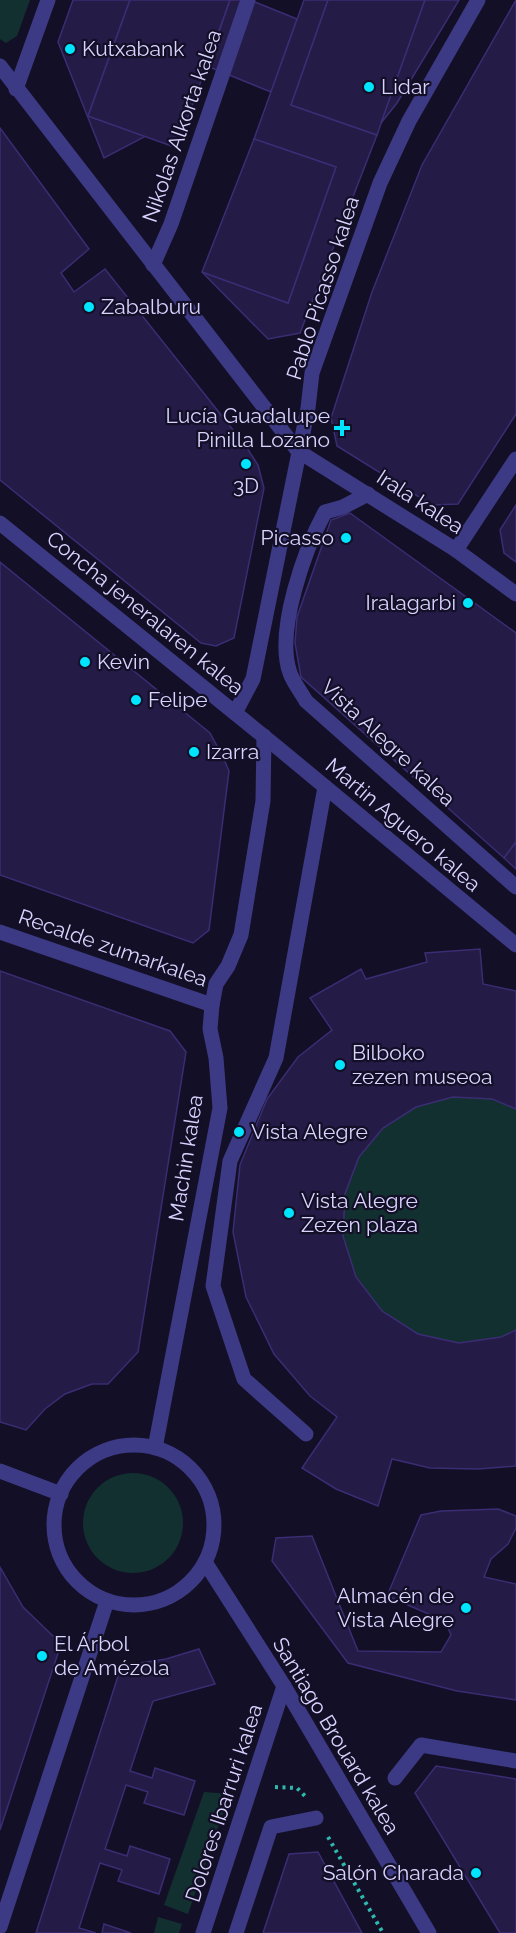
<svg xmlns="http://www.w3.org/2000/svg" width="516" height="1933" font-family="Raleway,sans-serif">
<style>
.green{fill:#12302f}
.building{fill:#241b47;stroke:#3b2d73;stroke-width:1.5}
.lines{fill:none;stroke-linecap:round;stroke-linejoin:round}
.path{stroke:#2fb8b0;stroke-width:4;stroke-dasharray:3 4.5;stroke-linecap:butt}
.minor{stroke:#3d3a85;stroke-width:15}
.poi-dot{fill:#00e5ff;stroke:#130f26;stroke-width:2}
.labels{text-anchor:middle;stroke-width:4.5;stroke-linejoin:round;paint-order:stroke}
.poi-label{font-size:21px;fill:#d9d4ff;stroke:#130f26;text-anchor:start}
.street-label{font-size:21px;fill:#d9d4ff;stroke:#130f26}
</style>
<rect width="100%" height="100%" fill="#130f26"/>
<!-- green -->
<g class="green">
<polygon points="0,0 30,0 17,36 6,43 0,39"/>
<polygon points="453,1097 492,1099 516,1109 516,1330 501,1337 459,1343 418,1334 382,1311 356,1277 343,1236 345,1194 359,1157 383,1128 416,1107"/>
<circle cx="133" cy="1523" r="50"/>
<polygon points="204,1792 230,1794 188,1914 164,1905"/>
<polygon points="158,1917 182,1924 179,1933 154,1933"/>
</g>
<!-- building -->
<g class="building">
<polygon points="73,0 130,0 88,116 146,136 104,158 58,42"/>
<polygon points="130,0 230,0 177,148 88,116"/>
<polygon points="230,0 250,0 297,19 271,92 207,66"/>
<polygon points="304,0 328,0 291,105 377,135 300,333 268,339 202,272 288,303 336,167 254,139"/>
<polygon points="328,0 425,0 377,135 291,105"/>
<polygon points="425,0 459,0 397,103 381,123"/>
<polygon points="516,0 516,414 458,504 432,505 337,446 331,418 372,292 422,165"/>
<polygon points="0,128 89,249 61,273 74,292 105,269 245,445 258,465 264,488 234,638 216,646 201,643 0,480"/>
<polygon points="254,139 336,167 288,303 202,272"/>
<polygon points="516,505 516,562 504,553 500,530"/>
<polygon points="350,513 516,633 516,842 504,858 301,677 295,643 297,617 331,520"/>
<polygon points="0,562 210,733 223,757 229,771 209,930 193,943 0,875"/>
<polygon points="516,842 516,869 504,858"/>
<polygon points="480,949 483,984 516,991 516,1109 492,1099 453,1097 416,1107 383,1128 359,1157 345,1194 343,1236 356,1277 382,1311 418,1334 459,1343 501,1337 516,1330 516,1466 478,1469 430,1468 392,1459 378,1506 336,1489 302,1468 337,1417 310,1396 274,1354 246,1297 233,1232 240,1165 267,1099 298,1057 332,1030 310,998 361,969 366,979 427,962 425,953"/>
<polygon points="0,971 170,1031 186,1052 138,1352 108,1384 92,1384 65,1394 45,1409 26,1430 0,1422"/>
<polygon points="498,1509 516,1516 516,1528 508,1544 491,1559 484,1577 516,1584 516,1700 457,1691 348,1663 272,1561 276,1538 312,1536 358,1651 441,1652 451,1635 445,1621 387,1596 421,1515 441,1511"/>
<polygon points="0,1567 23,1607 53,1636 62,1641 0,1830"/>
<polygon points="199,1649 215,1684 153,1701 130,1771 152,1778 155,1768 195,1781 184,1815 144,1803 148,1792 126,1785 105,1849 127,1856 130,1846 170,1859 159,1894 118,1881 122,1870 100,1863 79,1928 96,1933 36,1933 119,1673 133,1664 166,1659"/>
<polygon points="436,1766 516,1779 516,1933 500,1933 415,1793"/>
<polygon points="318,1852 362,1933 263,1933 289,1854"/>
<polygon points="104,1924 131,1933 102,1933"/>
</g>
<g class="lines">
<!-- path -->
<g class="path">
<polyline points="275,1787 297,1788 305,1796"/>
<polyline points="328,1837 383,1933"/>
</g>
<!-- minor -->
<g class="minor">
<polyline points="0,66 298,451 456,550 516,594"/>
<polyline points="16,89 48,0"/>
<polyline points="153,265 171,224 248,0"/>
<path d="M368 494 343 507 325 512C305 549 275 631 290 673 293 682 301 692 306 701L516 887"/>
<polyline points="0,523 277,747 516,945"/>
<polyline points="456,550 516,459"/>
<polyline points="235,713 253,679 308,408 312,373 380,183 409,121 478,0"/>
<polyline points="0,932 212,1005"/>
<polyline points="306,1434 244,1379 213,1286 230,1161 276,1058 325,787"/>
<circle cx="134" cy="1525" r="80"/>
<polyline points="155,1448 220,1108 216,1058 210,1029 212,1005 216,984 228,966 241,935 263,801 264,736"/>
<polyline points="0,1471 61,1494"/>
<polyline points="205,1562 284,1686 429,1933"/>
<polyline points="395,1778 421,1745 516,1761"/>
<polyline points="0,1927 107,1601"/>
<polyline points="203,1933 284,1686"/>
<polyline points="236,1933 271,1827 316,1818"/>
</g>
</g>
<!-- markers -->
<g class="poi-dot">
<circle cx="70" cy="49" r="6"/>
<circle cx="369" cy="87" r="6"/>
<circle cx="89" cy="307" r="6"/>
<path d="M339 419h6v6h6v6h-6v6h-6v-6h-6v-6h6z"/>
<circle cx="246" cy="464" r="6"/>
<circle cx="346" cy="538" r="6"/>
<circle cx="468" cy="603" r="6"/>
<circle cx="85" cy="662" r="6"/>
<circle cx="136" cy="700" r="6"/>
<circle cx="194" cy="752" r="6"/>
<circle cx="340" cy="1065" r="6"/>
<circle cx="239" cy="1132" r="6"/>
<circle cx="289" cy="1213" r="6"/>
<circle cx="466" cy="1608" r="6"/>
<circle cx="42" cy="1656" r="6"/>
<circle cx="476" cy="1873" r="6"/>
</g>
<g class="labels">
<!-- poi labels -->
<g class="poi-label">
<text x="82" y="56">Kutxabank</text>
<text x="381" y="94">Lidar</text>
<text x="101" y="314">Zabalburu</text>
<text x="330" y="423" text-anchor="end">Lucía Guadalupe<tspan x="330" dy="24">Pinilla Lozano</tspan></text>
<text x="246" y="493" text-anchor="middle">3D</text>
<text x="334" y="545" text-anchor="end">Picasso</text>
<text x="456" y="610" text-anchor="end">Iralagarbi</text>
<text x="97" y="669">Kevin</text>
<text x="148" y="707">Felipe</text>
<text x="206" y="759">Izarra</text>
<text x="352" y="1060">Bilboko<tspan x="352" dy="24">zezen museoa</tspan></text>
<text x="251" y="1139">Vista Alegre</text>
<text x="301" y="1208">Vista Alegre<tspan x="301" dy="24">Zezen plaza</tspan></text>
<text x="454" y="1603" text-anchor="end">Almacén de<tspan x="454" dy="24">Vista Alegre</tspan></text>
<text x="54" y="1651">El Árbol<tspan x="54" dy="24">de Amézola</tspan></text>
<text x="464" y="1880" text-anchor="end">Salón Charada</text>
</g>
<!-- street labels -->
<g class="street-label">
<text transform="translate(182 126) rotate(-71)" y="7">Nikolas Alkorta kalea</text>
<text transform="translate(323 288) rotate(-72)" y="7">Pablo Picasso kalea</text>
<text transform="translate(420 502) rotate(33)" y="7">Irala kalea</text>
<text transform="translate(145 613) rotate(39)" y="7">Concha jeneralaren kalea</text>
<text transform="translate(388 743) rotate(43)" y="7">Vista Alegre kalea</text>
<text transform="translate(403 825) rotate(40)" y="7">Martin Aguero kalea</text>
<text transform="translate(113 948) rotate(19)" y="7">Recalde zumarkalea</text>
<text transform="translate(186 1158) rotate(-81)" y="7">Machin kalea</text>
<text transform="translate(336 1736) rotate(59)" y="7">Santiago Brouard kalea</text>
<text transform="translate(224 1803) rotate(-72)" y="7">Dolores Ibarruri kalea</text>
</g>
</g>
</svg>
